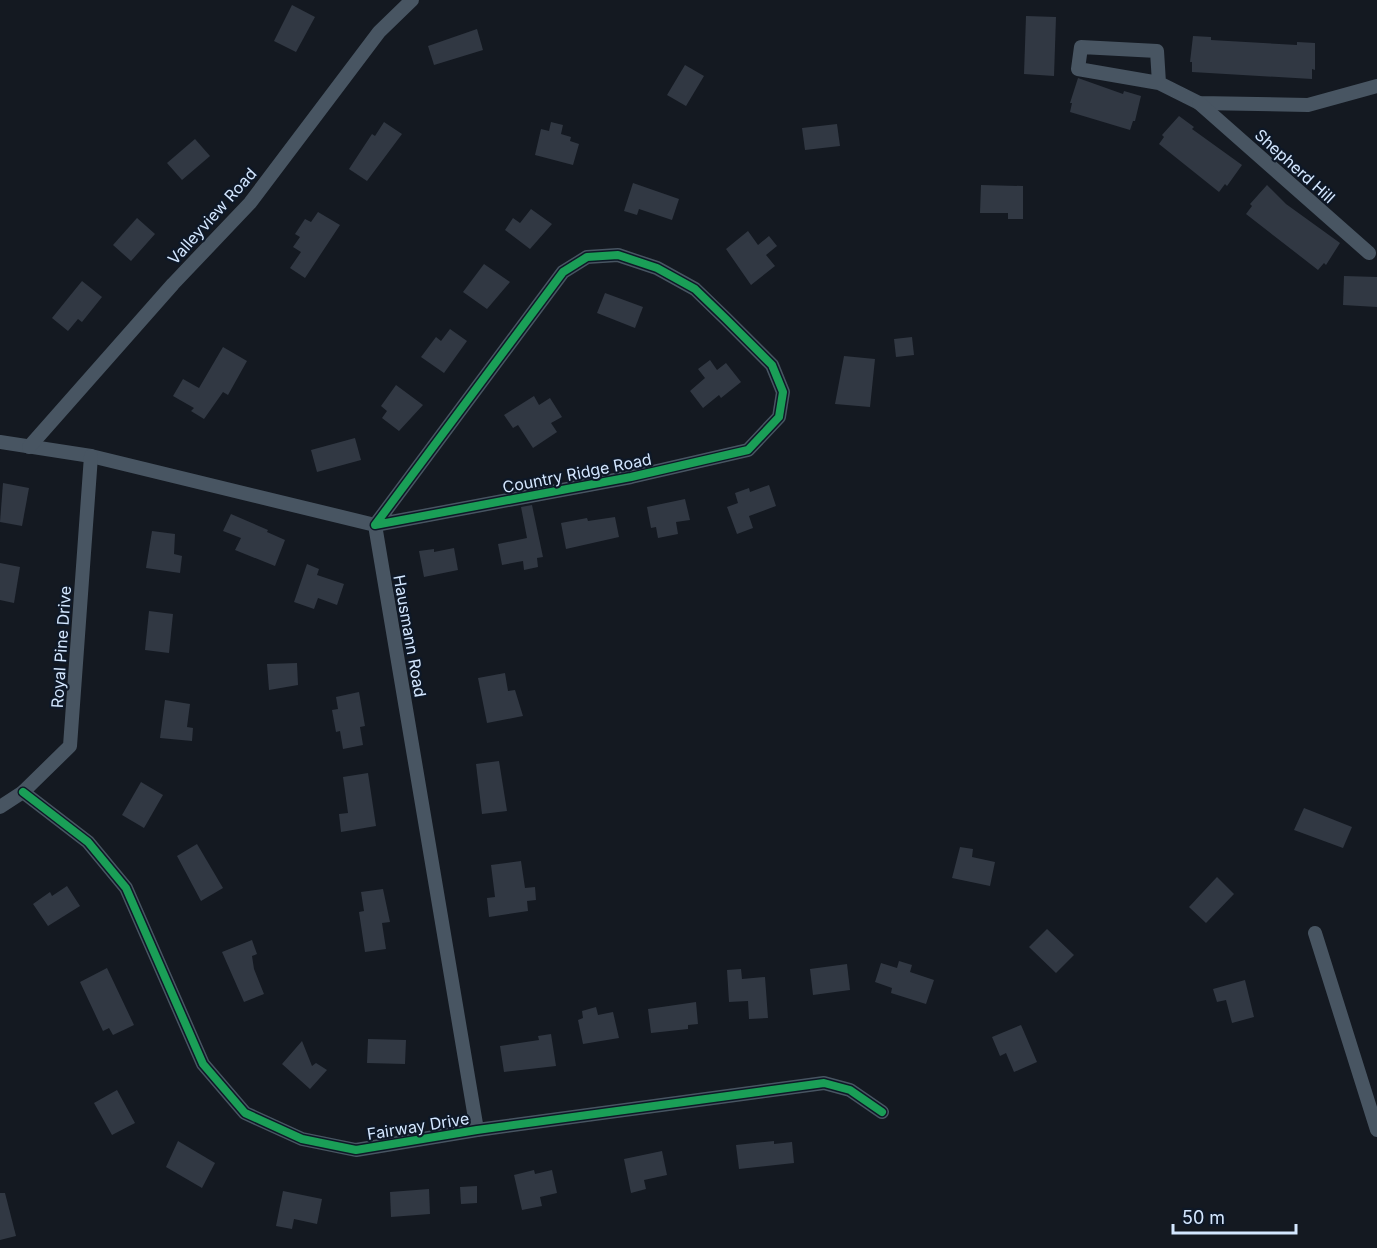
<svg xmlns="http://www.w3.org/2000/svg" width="1377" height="1248" font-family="Inter,sans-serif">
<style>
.building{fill:#313843}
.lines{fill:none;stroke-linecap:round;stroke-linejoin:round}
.minor{stroke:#485562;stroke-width:14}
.cycleway-casing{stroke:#0e1827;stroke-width:11}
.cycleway{stroke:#1a9f57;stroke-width:8}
.labels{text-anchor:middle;stroke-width:4.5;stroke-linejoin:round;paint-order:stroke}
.street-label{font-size:16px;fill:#d4e7ff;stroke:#0e1827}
</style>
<rect width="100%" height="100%" fill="#141921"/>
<!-- building -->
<g class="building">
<polygon points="292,5 315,17 296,52 274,41"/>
<polygon points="1026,16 1056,17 1054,76 1024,74"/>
<polygon points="477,29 483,50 434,65 428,46"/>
<polygon points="1193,36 1211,37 1211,40 1297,45 1297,42 1315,43 1315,70 1312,69 1312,79 1192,72 1192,62 1190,62"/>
<polygon points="685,65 704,76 686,106 667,95"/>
<polygon points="1078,78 1123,94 1124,91 1141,96 1135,121 1133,121 1130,130 1070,112 1072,103 1070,103"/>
<polygon points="1179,116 1194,127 1192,129 1242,165 1227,186 1225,184 1219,192 1159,144 1164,137 1162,135"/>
<polygon points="384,122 402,134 367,181 349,169 372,134 375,136"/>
<polygon points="551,122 563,125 561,134 571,137 570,141 579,144 573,165 535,155 541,129 549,131"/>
<polygon points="837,124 840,146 805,150 802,128"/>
<polygon points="195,139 210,156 182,180 167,163"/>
<polygon points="633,183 679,199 672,220 639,209 637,215 624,211"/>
<polygon points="981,185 1023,186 1023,219 1008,219 1008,213 980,213"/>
<polygon points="1267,185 1286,204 1340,243 1326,265 1324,263 1318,270 1246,214 1252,206 1250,204"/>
<polygon points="531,209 552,224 530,249 505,230 513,218 520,223"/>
<polygon points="318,212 340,225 305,278 290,268 301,252 293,247 300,237 295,234 305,219 311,222"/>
<polygon points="137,218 155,234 131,261 113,245"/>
<polygon points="748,231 758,245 769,236 777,246 766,255 775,266 751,285 726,249"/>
<polygon points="484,264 510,282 487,309 463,292"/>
<polygon points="1344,276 1377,277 1377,307 1343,305"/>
<polygon points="82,281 102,297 82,322 78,319 68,331 52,318"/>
<polygon points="605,293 643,307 635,328 597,313"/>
<polygon points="450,329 467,341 444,373 421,357 436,337 441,341"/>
<polygon points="912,337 914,355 896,357 894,339"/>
<polygon points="223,347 247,361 228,395 223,392 204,419 191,411 194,408 173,396 183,379 199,388"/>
<polygon points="844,356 875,359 870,407 835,404"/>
<polygon points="710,360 717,370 726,363 741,382 721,398 719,395 703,408 690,391 705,378 698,369"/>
<polygon points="396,385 423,405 399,431 382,418 387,411 381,406"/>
<polygon points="534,396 539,405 550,398 562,417 551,423 557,432 533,448 518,425 513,428 504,415"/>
<polygon points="355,438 361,460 317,472 311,450"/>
<polygon points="3,483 29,488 22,526 0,522"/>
<polygon points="769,485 776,506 749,516 753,528 737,534 727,507 738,503 735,493 749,488 750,492"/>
<polygon points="685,499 690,520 676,522 678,534 658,538 656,527 651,528 647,507"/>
<polygon points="532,505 543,557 537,558 538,567 524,570 523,561 502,565 498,544 527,538 521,507"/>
<polygon points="231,514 268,530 267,532 285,540 275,566 235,550 241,538 223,531"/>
<polygon points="615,517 619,537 566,549 561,523 587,518 588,521"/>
<polygon points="152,531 175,534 174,554 182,556 180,573 146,568"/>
<polygon points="454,548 458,570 424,577 419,551 434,549 434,552"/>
<polygon points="0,563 20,567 14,603 0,600"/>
<polygon points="307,564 319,569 317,575 344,584 337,605 318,598 314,609 294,602"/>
<polygon points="149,611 173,614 169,653 145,650"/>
<polygon points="297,663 298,685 269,690 267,664"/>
<polygon points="505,673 508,691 515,690 523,716 487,723 478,678"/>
<polygon points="359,692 365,726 360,727 363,745 343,749 340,731 336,732 332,710 338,709 336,697"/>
<polygon points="165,700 190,704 187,727 193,728 192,741 160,738"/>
<polygon points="499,761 507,811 482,814 476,764"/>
<polygon points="368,773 376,826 341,832 339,814 348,813 343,777"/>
<polygon points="141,782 163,795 144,828 122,815"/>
<polygon points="1304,808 1352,827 1343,848 1294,830"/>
<polygon points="197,844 223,888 201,901 177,856"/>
<polygon points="960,847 973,849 972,857 995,862 990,886 952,878"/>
<polygon points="521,861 525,888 535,887 536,900 527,901 528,911 489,917 487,898 495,897 491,865"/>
<polygon points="1217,877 1234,894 1206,923 1189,907"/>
<polygon points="67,886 80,906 48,926 33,904 50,892 52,896"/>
<polygon points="383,889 390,922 382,923 386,949 365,952 359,912 364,911 361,892"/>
<polygon points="1047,929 1074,955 1056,973 1029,947"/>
<polygon points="252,940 257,954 252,956 254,969 264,994 244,1002 222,952"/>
<polygon points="899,961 912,965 910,972 934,980 926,1004 891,993 892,988 875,982 881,963 897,968"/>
<polygon points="847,964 850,990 813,995 810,969"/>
<polygon points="107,968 134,1025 113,1035 109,1028 103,1031 80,982"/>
<polygon points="741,969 742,979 765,977 768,1018 749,1019 748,1001 729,1002 727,970"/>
<polygon points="1245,980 1254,1017 1232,1023 1226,1000 1217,1002 1213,989"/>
<polygon points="696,1002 698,1024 688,1025 688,1029 651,1033 648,1009"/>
<polygon points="596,1007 598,1015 613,1012 619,1038 583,1044 578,1020 583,1018 582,1011"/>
<polygon points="1021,1025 1037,1062 1014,1072 1006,1053 1000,1056 992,1037"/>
<polygon points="551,1034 556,1066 504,1072 500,1046 539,1040 538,1036"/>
<polygon points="368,1039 406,1040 405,1064 367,1063"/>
<polygon points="302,1041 312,1066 316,1063 327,1070 310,1089 282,1064"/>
<polygon points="117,1090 135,1123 112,1135 94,1103"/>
<polygon points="178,1141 215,1163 202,1188 166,1167"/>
<polygon points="774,1141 774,1144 792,1142 794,1163 739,1169 736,1145"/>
<polygon points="662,1151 667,1175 644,1180 646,1189 631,1193 624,1159"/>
<polygon points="534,1170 535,1174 552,1170 557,1193 540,1197 542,1206 522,1210 514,1175"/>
<polygon points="477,1186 477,1203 461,1204 460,1187"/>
<polygon points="429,1189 430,1214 391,1217 390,1192"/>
<polygon points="283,1191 322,1199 317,1224 294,1219 292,1229 276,1226"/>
<polygon points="0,1193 5,1193 16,1236 0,1240"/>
</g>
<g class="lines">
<!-- minor -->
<g class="minor">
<polyline points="1159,83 1157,51 1081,47 1078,69 1159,83 1199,103 1308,105 1377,86"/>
<polyline points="1199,103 1369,253"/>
<polygon points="618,255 657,268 695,289 726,319 772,365 783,392 779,417 748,450 631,477 375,525 563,272 587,257"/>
<polyline points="0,442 91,456 375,525 477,1130"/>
<polyline points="29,447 173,284 250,203 379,32 412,0"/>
<polyline points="23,792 88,842 126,888 203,1064 245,1113 302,1139 356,1150 477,1130 824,1083 850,1090 882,1112"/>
<polyline points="0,807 23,792 70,746 91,456"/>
<polyline points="1315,933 1377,1130"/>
</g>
<!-- cycleway casing -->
<g class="cycleway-casing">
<g id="cycleway">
<polygon points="618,255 657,268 695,289 726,319 772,365 783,392 779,417 748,450 631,477 375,525 563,272 587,257"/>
<polyline points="23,792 88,842 126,888 203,1064 245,1113 302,1139 356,1150 477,1130 824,1083 850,1090 882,1112"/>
</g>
</g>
<!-- cycleway -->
<use href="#cycleway" class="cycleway"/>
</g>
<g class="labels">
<!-- street labels -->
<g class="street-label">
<text transform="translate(1295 166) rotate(42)" y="6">Shepherd Hill</text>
<text transform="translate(212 216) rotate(-48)" y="6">Valleyview Road</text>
<text transform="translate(577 473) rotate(-11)" y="6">Country Ridge Road</text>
<text transform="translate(410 636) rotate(80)" y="6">Hausmann Road</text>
<text transform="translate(61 647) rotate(-86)" y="6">Royal Pine Drive</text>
<text transform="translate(418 1126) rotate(-9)" y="6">Fairway Drive</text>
</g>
</g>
<!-- scale -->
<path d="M1173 1224v9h123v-9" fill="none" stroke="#d4e7ff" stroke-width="3"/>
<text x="1182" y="1224" font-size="18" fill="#d4e7ff" stroke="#0e1827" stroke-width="4.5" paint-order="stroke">50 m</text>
</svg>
